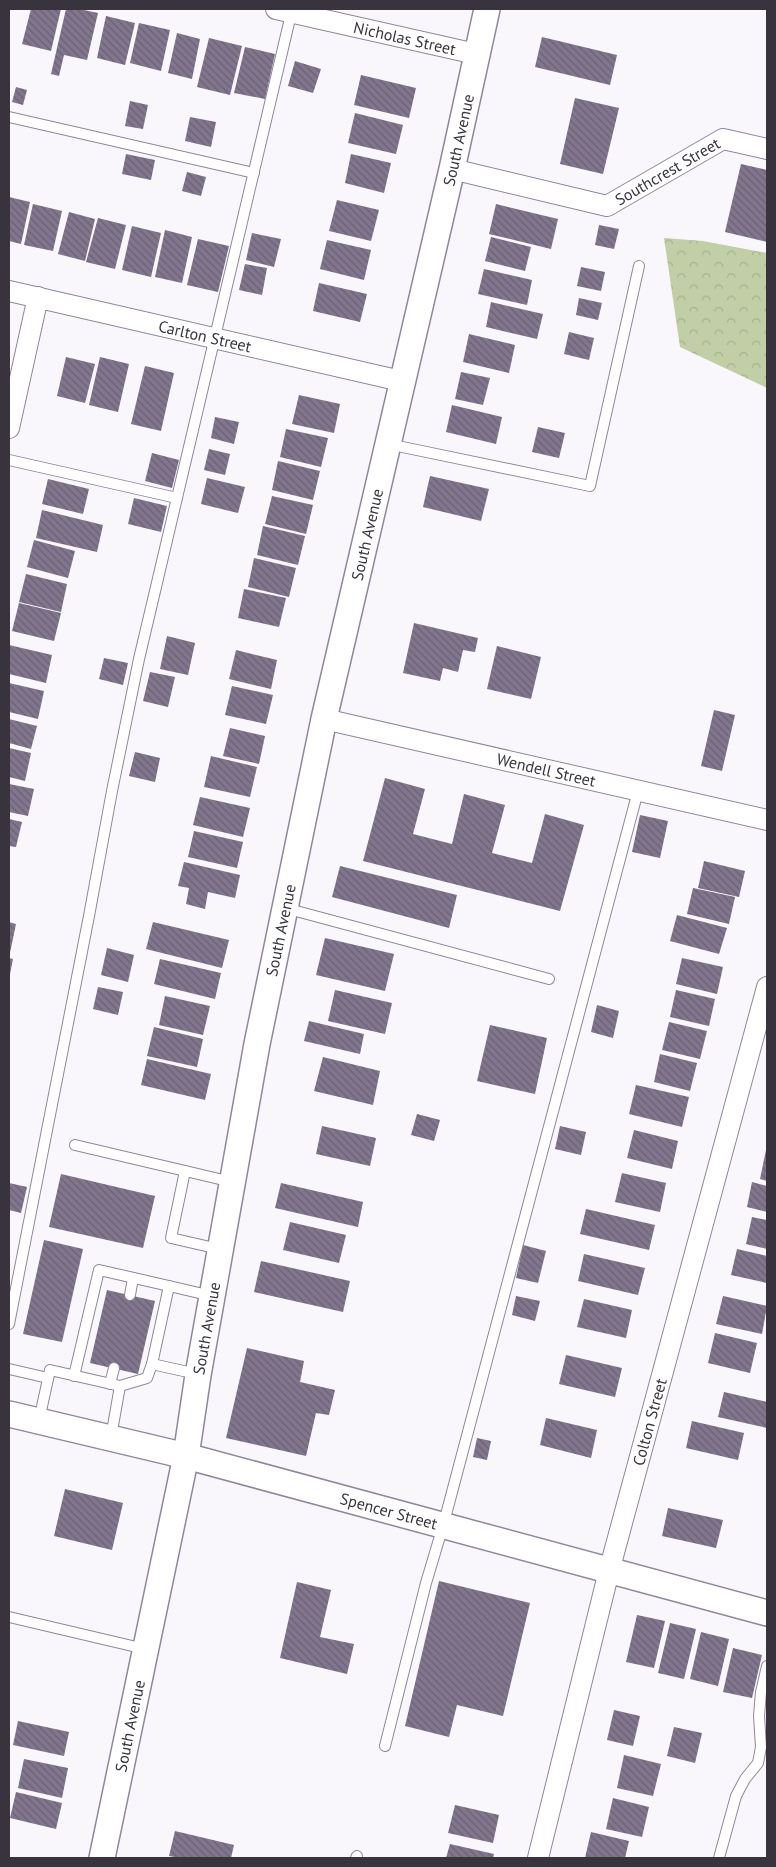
<svg xmlns="http://www.w3.org/2000/svg" width="776" height="1867" font-family="'PT Sans',sans-serif">
<style>
.forest{fill:url(#forest-crowns)}
.building{fill:url(#building-back-hatch)}
.lines{fill:none;stroke-linecap:round;stroke-linejoin:round}
.service-casing{stroke:#90869d;stroke-width:12}
.minor-casing{stroke:#90869d;stroke-width:22}
.tertiary-casing{stroke:#90869d;stroke-width:28}
.service{stroke:#fff;stroke-width:10}
.minor{stroke:#fff;stroke-width:20}
.tertiary{stroke:#fff;stroke-width:25}
.labels{text-anchor:middle;stroke-width:5;stroke-linejoin:round;paint-order:stroke}
.street-label{font-size:16px;fill:#38333d;stroke:#fff}
</style>
<defs>
<pattern id="forest-crowns" width="20" height="18" patternUnits="userSpaceOnUse" patternTransform="scale(1.25)"><rect width="20" height="18" fill="#c1cea6"/><path d="M2 6a3 3 0 1 1 6 0M12 15a3 3 0 1 1 6 0" fill="none" stroke="#a7b190"/></pattern>
<pattern id="building-back-hatch" width="6" height="6" patternUnits="userSpaceOnUse" patternTransform="scale(1.25)"><rect width="6" height="6" fill="#81768d"/><path d="M-1 5l2 2M0 0l6 6M5-1l2 2" fill="none" stroke="#6b6174"/></pattern>
</defs>
<rect width="100%" height="100%" fill="#faf7fc"/>
<!-- forest -->
<polygon class="forest" points="664,238 703,241 767,253 767,388 680,347"/>
<!-- building -->
<g class="building">
<polygon points="31,9 61,9 51,51 22,44"/>
<polygon points="66,9 79,9 98,13 87,60 64,55 59,76 51,74"/>
<polygon points="106,16 135,23 125,65 97,58"/>
<polygon points="139,23 170,30 161,71 130,63"/>
<polygon points="177,33 200,39 192,79 168,73"/>
<polygon points="542,37 617,55 610,85 535,67"/>
<polygon points="209,38 242,46 230,95 197,87"/>
<polygon points="245,47 275,54 265,99 234,93"/>
<polygon points="295,61 321,69 313,93 288,86"/>
<polygon points="361,75 416,88 409,118 354,105"/>
<polygon points="16,87 27,90 23,105 12,102"/>
<polygon points="575,98 619,108 603,174 560,164"/>
<polygon points="130,101 148,105 143,129 125,126"/>
<polygon points="355,113 403,125 396,154 348,143"/>
<polygon points="190,117 216,122 211,147 185,141"/>
<polygon points="126,154 155,160 151,180 122,174"/>
<polygon points="351,154 391,163 384,193 345,183"/>
<polygon points="741,164 767,170 767,242 725,232"/>
<polygon points="187,172 206,177 201,196 182,191"/>
<polygon points="9,197 30,202 21,244 9,241"/>
<polygon points="337,200 379,210 371,241 329,231"/>
<polygon points="33,204 62,211 53,251 24,245"/>
<polygon points="496,204 558,219 551,249 489,234"/>
<polygon points="69,212 95,219 85,261 58,254"/>
<polygon points="98,218 126,225 115,269 86,262"/>
<polygon points="599,225 619,229 614,249 595,245"/>
<polygon points="132,226 161,233 151,277 122,270"/>
<polygon points="165,230 192,237 182,283 155,277"/>
<polygon points="252,233 281,239 274,267 246,260"/>
<polygon points="491,237 531,247 525,271 485,261"/>
<polygon points="198,239 229,246 218,292 187,285"/>
<polygon points="327,240 371,250 364,280 320,269"/>
<polygon points="245,264 267,268 262,295 239,290"/>
<polygon points="581,267 605,272 601,291 577,286"/>
<polygon points="484,269 532,280 527,305 478,294"/>
<polygon points="319,283 367,294 360,322 313,311"/>
<polygon points="579,298 602,303 598,320 576,315"/>
<polygon points="491,302 543,314 537,339 486,327"/>
<polygon points="569,332 594,338 589,360 564,354"/>
<polygon points="469,334 515,345 509,373 463,362"/>
<polygon points="66,357 95,364 85,403 57,396"/>
<polygon points="100,357 129,364 118,412 89,405"/>
<polygon points="145,366 174,373 161,431 131,424"/>
<polygon points="461,372 490,378 483,405 455,399"/>
<polygon points="299,395 340,404 334,433 292,424"/>
<polygon points="452,405 502,417 496,444 446,432"/>
<polygon points="215,417 239,422 234,444 211,438"/>
<polygon points="538,427 565,433 559,458 532,452"/>
<polygon points="286,429 328,438 321,467 280,457"/>
<polygon points="209,449 230,454 225,475 204,470"/>
<polygon points="152,453 179,460 172,488 145,481"/>
<polygon points="278,461 320,471 313,500 272,490"/>
<polygon points="430,476 489,489 481,521 423,507"/>
<polygon points="207,478 245,487 238,513 201,504"/>
<polygon points="48,479 89,489 83,514 42,504"/>
<polygon points="272,496 313,505 306,534 265,524"/>
<polygon points="134,498 167,506 161,532 128,524"/>
<polygon points="42,510 103,525 97,552 36,538"/>
<polygon points="263,526 305,536 298,565 257,555"/>
<polygon points="34,540 75,551 68,578 27,567"/>
<polygon points="254,558 296,568 289,597 248,587"/>
<polygon points="26,574 67,584 61,612 19,602"/>
<polygon points="244,589 286,598 279,627 238,618"/>
<polygon points="19,603 61,613 54,641 12,631"/>
<polygon points="414,623 478,638 475,652 463,650 458,672 443,668 440,681 403,673"/>
<polygon points="167,636 195,643 188,675 160,669"/>
<polygon points="9,645 52,655 46,683 9,674"/>
<polygon points="497,646 541,657 531,699 487,689"/>
<polygon points="236,650 277,660 271,689 229,679"/>
<polygon points="104,658 128,663 123,685 99,679"/>
<polygon points="150,672 175,677 168,707 143,701"/>
<polygon points="9,683 44,691 38,719 9,712"/>
<polygon points="232,686 273,695 266,724 225,715"/>
<polygon points="714,710 735,715 722,771 701,766"/>
<polygon points="9,719 37,726 31,749 9,743"/>
<polygon points="230,728 265,736 259,764 223,756"/>
<polygon points="9,748 31,753 25,781 9,777"/>
<polygon points="135,752 160,758 155,782 129,776"/>
<polygon points="211,756 257,767 250,797 204,787"/>
<polygon points="385,778 425,789 413,834 452,844 464,794 505,805 492,853 532,863 545,814 584,825 560,911 363,861"/>
<polygon points="9,784 34,789 28,816 9,812"/>
<polygon points="200,797 250,808 243,837 193,825"/>
<polygon points="640,815 668,821 660,858 632,852"/>
<polygon points="9,819 22,822 16,847 9,846"/>
<polygon points="194,831 243,842 237,868 188,857"/>
<polygon points="704,861 745,871 739,897 698,888"/>
<polygon points="184,862 240,875 235,898 208,892 205,909 186,904 189,888 178,886"/>
<polygon points="340,866 457,895 449,928 332,897"/>
<polygon points="693,888 735,897 729,924 687,914"/>
<polygon points="677,915 727,928 719,954 670,941"/>
<polygon points="9,922 16,924 10,953 9,952"/>
<polygon points="153,922 229,940 222,968 146,949"/>
<polygon points="325,938 394,954 385,991 316,975"/>
<polygon points="107,948 134,955 128,982 101,975"/>
<polygon points="9,958 13,959 10,974 9,974"/>
<polygon points="682,958 723,967 717,994 676,984"/>
<polygon points="160,959 221,973 215,999 154,984"/>
<polygon points="98,987 123,992 118,1015 93,1009"/>
<polygon points="335,990 392,1003 385,1034 328,1021"/>
<polygon points="676,990 715,999 709,1026 670,1017"/>
<polygon points="165,996 210,1006 203,1035 159,1025"/>
<polygon points="597,1005 619,1011 613,1038 591,1032"/>
<polygon points="309,1021 364,1034 360,1054 304,1041"/>
<polygon points="669,1022 707,1031 700,1059 662,1050"/>
<polygon points="490,1025 547,1038 535,1094 477,1081"/>
<polygon points="154,1027 203,1039 197,1067 147,1056"/>
<polygon points="660,1054 697,1063 690,1091 654,1082"/>
<polygon points="323,1057 380,1071 373,1105 314,1091"/>
<polygon points="147,1059 211,1074 205,1100 141,1085"/>
<polygon points="636,1085 689,1097 682,1127 629,1114"/>
<polygon points="417,1114 440,1120 434,1141 411,1135"/>
<polygon points="322,1126 376,1138 370,1166 316,1154"/>
<polygon points="560,1126 586,1132 581,1155 555,1149"/>
<polygon points="634,1130 678,1141 672,1169 627,1158"/>
<polygon points="766,1150 767,1150 767,1181 760,1179"/>
<polygon points="622,1173 666,1183 660,1212 615,1202"/>
<polygon points="61,1174 155,1196 143,1248 49,1227"/>
<polygon points="752,1182 767,1186 767,1212 747,1207"/>
<polygon points="9,1183 27,1187 21,1213 9,1210"/>
<polygon points="281,1183 363,1202 358,1227 275,1208"/>
<polygon points="586,1209 655,1225 649,1250 580,1234"/>
<polygon points="752,1217 767,1220 767,1249 746,1244"/>
<polygon points="290,1222 346,1235 339,1263 283,1250"/>
<polygon points="44,1240 83,1249 62,1342 23,1334"/>
<polygon points="523,1245 546,1251 538,1283 516,1278"/>
<polygon points="737,1249 767,1256 767,1283 731,1275"/>
<polygon points="584,1254 645,1268 638,1295 578,1281"/>
<polygon points="261,1261 350,1281 343,1312 254,1292"/>
<polygon points="107,1290 155,1301 138,1374 90,1363"/>
<polygon points="516,1296 540,1301 535,1321 512,1315"/>
<polygon points="723,1296 767,1306 762,1334 716,1324"/>
<polygon points="584,1299 632,1310 626,1338 577,1327"/>
<polygon points="715,1333 757,1343 750,1373 708,1363"/>
<polygon points="247,1348 304,1361 300,1382 335,1390 329,1415 316,1413 306,1456 226,1438"/>
<polygon points="566,1355 622,1368 615,1397 559,1384"/>
<polygon points="724,1392 767,1402 767,1428 718,1417"/>
<polygon points="546,1418 597,1430 591,1458 540,1445"/>
<polygon points="692,1421 744,1433 738,1460 686,1448"/>
<polygon points="477,1438 491,1441 487,1460 473,1457"/>
<polygon points="65,1489 123,1503 112,1550 54,1536"/>
<polygon points="668,1508 723,1520 716,1548 662,1536"/>
<polygon points="439,1581 530,1603 503,1716 457,1705 449,1737 405,1726"/>
<polygon points="297,1582 331,1590 320,1637 354,1644 347,1674 280,1658"/>
<polygon points="637,1615 665,1621 654,1668 626,1662"/>
<polygon points="670,1623 696,1629 684,1679 658,1673"/>
<polygon points="701,1632 729,1639 718,1686 690,1679"/>
<polygon points="733,1648 762,1655 752,1698 723,1692"/>
<polygon points="614,1710 640,1716 633,1746 607,1740"/>
<polygon points="18,1721 69,1732 64,1756 13,1745"/>
<polygon points="674,1727 702,1733 695,1763 667,1756"/>
<polygon points="624,1755 661,1764 653,1796 617,1788"/>
<polygon points="24,1759 68,1768 62,1798 18,1788"/>
<polygon points="16,1792 62,1803 56,1829 10,1818"/>
<polygon points="613,1798 649,1807 642,1837 606,1829"/>
<polygon points="455,1805 499,1815 493,1843 448,1833"/>
<polygon points="175,1831 234,1845 231,1858 180,1858 169,1856"/>
<polygon points="591,1832 629,1841 625,1858 585,1858"/>
<polygon points="450,1844 494,1854 493,1858 446,1858"/>
</g>
<g class="lines">
<!-- service casing -->
<g class="service-casing">
<g id="service">
<polyline points="9,117 254,173"/>
<polyline points="388,444 590,486 639,266"/>
<polyline points="9,460 177,498"/>
<polyline points="285,908 549,979"/>
<polyline points="75,1145 232,1182"/>
<polyline points="185,1171 171,1238 219,1249"/>
<polyline points="169,1286 212,1296"/>
<polyline points="130,1295 133,1278"/>
<polyline points="9,1324 89,916 112,791 139,659 292,10"/>
<polyline points="152,1364 197,1374"/>
<polyline points="9,1369 48,1378"/>
<polyline points="74,1376 99,1270 169,1286 152,1364 147,1378 120,1386"/>
<polyline points="110,1384 114,1368"/>
<polyline points="39,1420 50,1370 120,1386 111,1437"/>
<polyline points="9,1617 145,1649"/>
<polyline points="385,1746 426,1583 443,1526 638,791"/>
<polyline points="356,1858 357,1856"/>
<polyline points="719,1858 736,1796 745,1779 758,1763 761,1747 759,1716 761,1692 767,1666"/>
</g>
</g>
<!-- minor casing -->
<g class="minor-casing">
<g id="minor">
<path id="s1" d="M276 9 476 54"/>
<path id="s2" d="M452 169 607 206 723 139 767 149"/>
<path id="s3" d="M9 291 401 381"/>
<polyline points="9,428 38,297"/>
<path id="s4" d="M324 719 767 820"/>
<path id="s5" d="M538 1858 609 1571 767 987"/>
</g>
</g>
<!-- tertiary casing -->
<g class="tertiary-casing">
<g id="tertiary">
<path id="s6" d="M9 1414 186 1456 767 1613"/>
<path id="s7" d="M102 1858 186 1456 198 1375 257 1044 324 719 452 169 487 9"/>
</g>
</g>
<!-- service -->
<use href="#service" class="service"/>
<!-- minor -->
<use href="#minor" class="minor"/>
<!-- tertiary -->
<use href="#tertiary" class="tertiary"/>
</g>
<g class="labels">
<!-- street labels -->
<g class="street-label">
<text dy="6" stroke="none"><textPath href="#s1" startOffset="132">Nicholas Street</textPath></text>
<text dy="6" stroke="none"><textPath href="#s7" startOffset="1755">South Avenue</textPath></text>
<text dy="6" stroke="none"><textPath href="#s2" startOffset="229">Southcrest Street</textPath></text>
<text dy="6" stroke="none"><textPath href="#s3" startOffset="201">Carlton Street</textPath></text>
<text dy="6" stroke="none"><textPath href="#s7" startOffset="1350">South Avenue</textPath></text>
<text dy="6" stroke="none"><textPath href="#s4" startOffset="228">Wendell Street</textPath></text>
<text dy="6" stroke="none"><textPath href="#s7" startOffset="945">South Avenue</textPath></text>
<text dy="6" stroke="none"><textPath href="#s7" startOffset="540">South Avenue</textPath></text>
<text dy="6" stroke="none"><textPath href="#s5" startOffset="450">Colton Street</textPath></text>
<text dy="6" stroke="none"><textPath href="#s6" startOffset="392">Spencer Street</textPath></text>
<text dy="6" stroke="none"><textPath href="#s7" startOffset="135">South Avenue</textPath></text>
</g>
</g>
<!-- border -->
<rect width="776" height="1867" fill="none" stroke="#38333d" stroke-width="20"/>
</svg>
